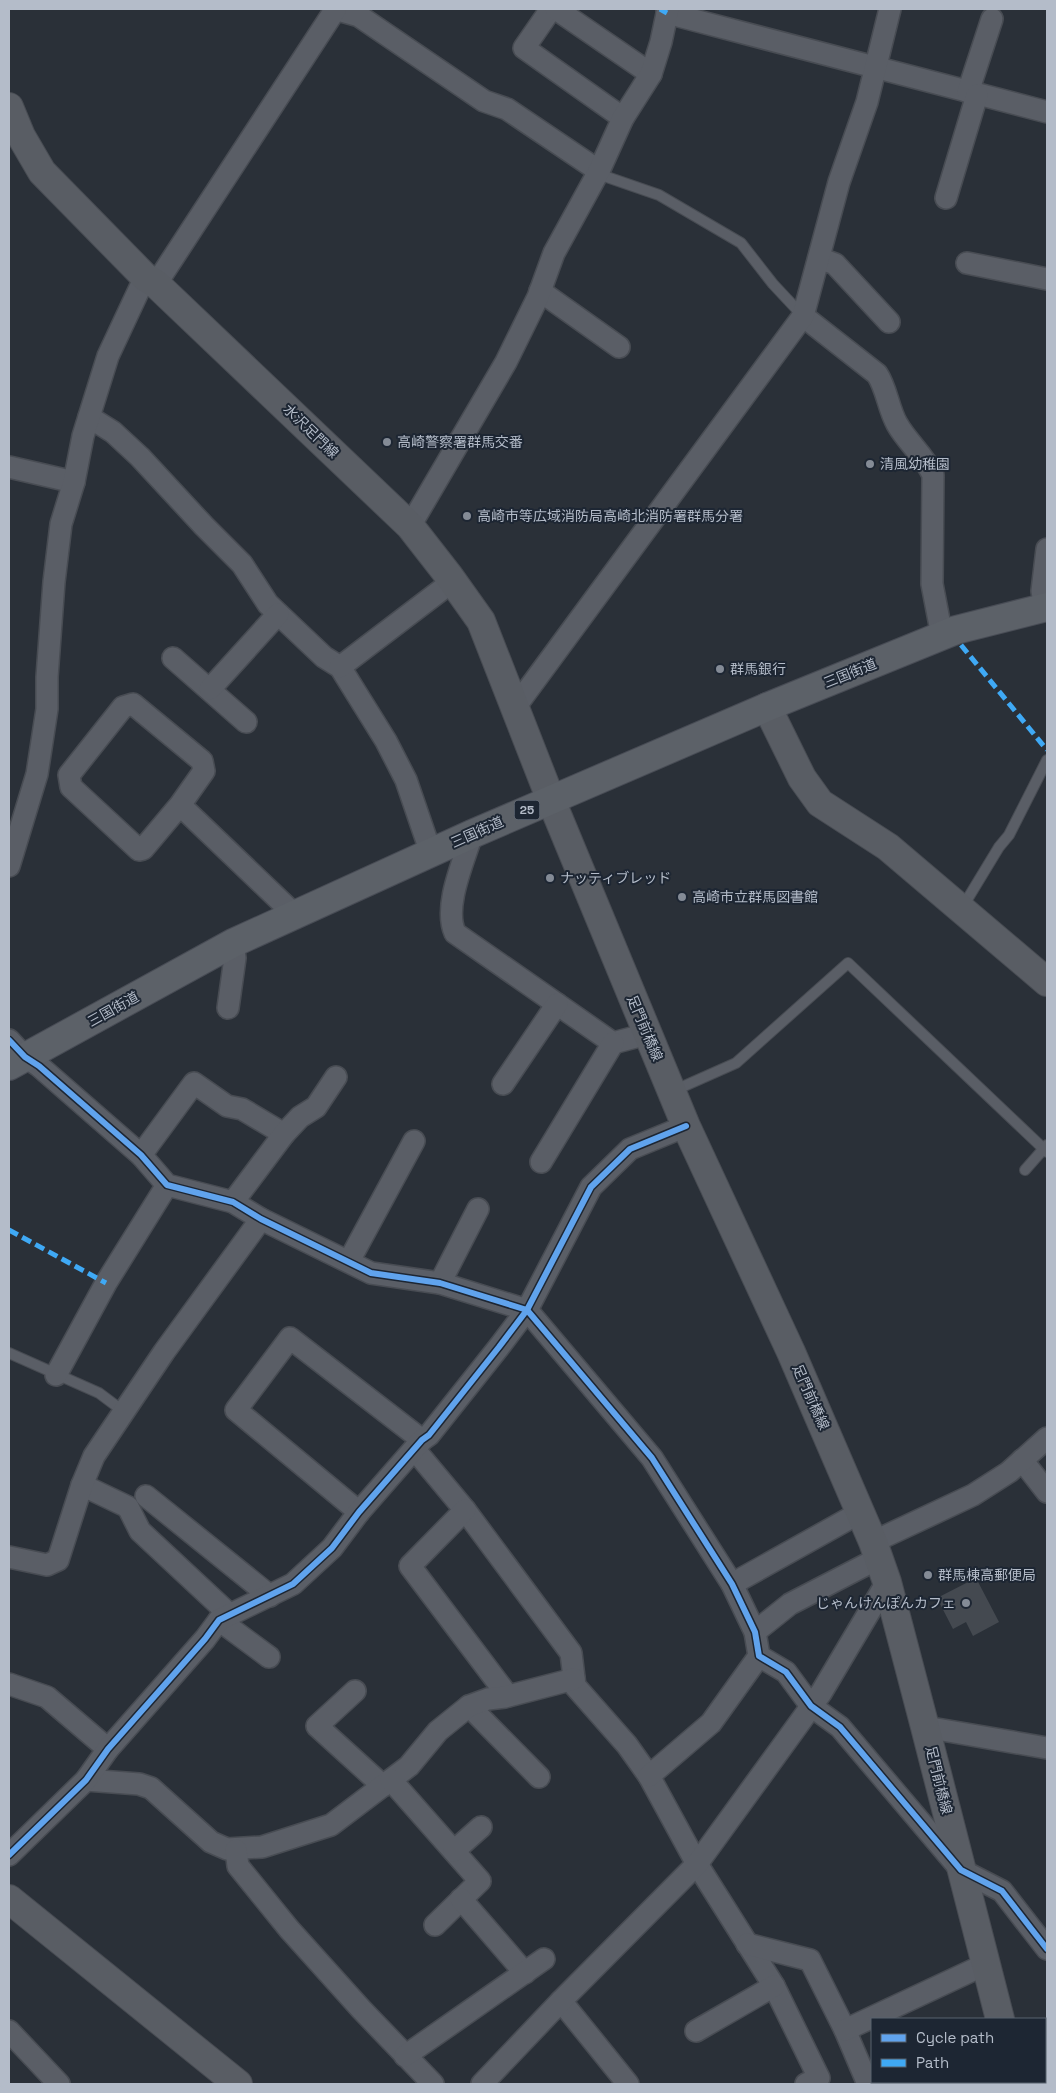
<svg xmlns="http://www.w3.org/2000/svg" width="1056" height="2093" font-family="'Space Grotesk','Noto Sans JP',sans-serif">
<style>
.building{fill:#444950}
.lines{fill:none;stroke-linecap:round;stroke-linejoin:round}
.lane-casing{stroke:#484c53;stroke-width:12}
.street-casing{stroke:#484c53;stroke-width:24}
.secondary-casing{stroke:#484c53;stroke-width:30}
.primary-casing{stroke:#484c55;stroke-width:30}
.lane{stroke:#5a5e66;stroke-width:10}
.street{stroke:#5a5e66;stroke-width:21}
.secondary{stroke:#595d64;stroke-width:28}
.primary{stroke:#5c6168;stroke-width:28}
.quiet{stroke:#3fa9f5;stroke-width:5;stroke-dasharray:10 5;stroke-linecap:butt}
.cycleway-casing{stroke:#1d2633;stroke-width:9}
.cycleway{stroke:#60a3ed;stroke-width:6}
.poi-dot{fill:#848b96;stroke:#1d2633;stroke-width:2}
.labels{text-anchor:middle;stroke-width:4;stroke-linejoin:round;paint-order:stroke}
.shield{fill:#1d2633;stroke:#878f9c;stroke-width:1}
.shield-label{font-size:12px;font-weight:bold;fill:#b4bcc9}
.street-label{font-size:14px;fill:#b4bcc9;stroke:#1d2633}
.poi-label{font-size:14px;fill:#b4bcc9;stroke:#1d2633;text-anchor:start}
</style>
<rect width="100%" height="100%" fill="#2a3038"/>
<!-- building -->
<polygon class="building" points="976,1578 999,1622 973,1636 966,1622 953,1629 937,1598"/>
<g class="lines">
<!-- lane casing -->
<g class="lane-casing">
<g id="lane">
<polyline points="599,171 604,176 659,195 741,243 773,284 802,315"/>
<polyline points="962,908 999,847 1009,835 1047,760"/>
<polyline points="673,1091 736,1063 848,963 1047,1152"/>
<polyline points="1025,1170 1047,1145"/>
<polyline points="9,1353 99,1393 123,1411"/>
</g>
</g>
<!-- street casing -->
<g class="street-casing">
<g id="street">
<polyline points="334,9 359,16 484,101 507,109 599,171"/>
<polyline points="551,9 524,48 623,118"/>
<polyline points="556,9 651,74"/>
<polyline points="667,13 1047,112"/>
<polyline points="968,92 992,19"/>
<polyline points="946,198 977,95"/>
<polyline points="819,258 835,264 889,322"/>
<polyline points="967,263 1047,279"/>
<polyline points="156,284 335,10"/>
<polyline points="540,291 619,347"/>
<path d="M803 316 877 374C887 389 888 408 897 424 907 442 924 455 933 475L932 584 942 636"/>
<polyline points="89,417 113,432 140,457 204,526 242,564 268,604 324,657 340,667 386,741 406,780 431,853"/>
<polyline points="9,467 74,482"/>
<polyline points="410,526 506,362 538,297 554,253 599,171 623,118 651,74 661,42 668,9"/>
<polyline points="1045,607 1042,591 1047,549"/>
<polyline points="173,658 246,722"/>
<polyline points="340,667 453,581"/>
<polyline points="210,689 278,614"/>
<polyline points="516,706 803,316 839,182 867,102 890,9"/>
<polyline points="180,805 204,771 202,761 133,704 123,707 69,775 71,787 139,850 143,849 180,805 294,914"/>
<path d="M472 834C464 861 443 906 455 933L613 1043 647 1034"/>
<polyline points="9,866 37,774 47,709 47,677 54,582 61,524 74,482 83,436 108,356 145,277"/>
<polyline points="228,1008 235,958 233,943"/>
<polyline points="9,1040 25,1057 39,1066 141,1155 167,1185 233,1202 261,1219 371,1273 440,1283 527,1310 652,1458 732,1584 755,1632 759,1656 786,1672 811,1706 840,1727 961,1870 1002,1891 1047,1949"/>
<polyline points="503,1084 557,1004"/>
<polyline points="141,1155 194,1083 227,1106 242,1109 284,1134"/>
<polyline points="541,1162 613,1043"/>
<polyline points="233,1202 284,1134 300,1117 316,1107 336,1077"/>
<polyline points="349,1261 414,1141"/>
<polyline points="440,1283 478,1209"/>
<polyline points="56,1375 106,1283 167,1185"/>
<polyline points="415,1450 465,1510 571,1653 575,1686 627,1745 649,1776 697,1864 774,1986 819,2078 806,2084"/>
<polyline points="1022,1460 1047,1492"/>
<polyline points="82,1485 128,1507 140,1531 230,1615"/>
<polyline points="146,1496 270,1596"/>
<polyline points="465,1510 410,1566 508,1696"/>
<polyline points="359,1512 236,1410 290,1338 422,1440"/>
<polyline points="873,1542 973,1495 1009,1472 1047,1438"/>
<polyline points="9,1557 47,1565 58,1560 82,1485 94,1456 164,1352 261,1219"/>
<polyline points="732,1584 861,1512"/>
<polyline points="219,1620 269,1657"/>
<polyline points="755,1632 790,1604 879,1558"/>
<polyline points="9,1684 47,1697 108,1749"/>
<polyline points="355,1691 317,1726 383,1786"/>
<polyline points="469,1706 539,1777"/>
<polyline points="925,1727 1047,1748"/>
<polyline points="649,1776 711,1723 759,1656"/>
<polyline points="86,1780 139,1784 151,1788 211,1842 227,1849 262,1847 331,1825 409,1766 438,1731 469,1706 488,1699 505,1697 574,1679"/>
<polyline points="391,1780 480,1881 435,1925"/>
<polyline points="236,1850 238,1866 289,1929 361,2009 433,2084"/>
<polyline points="454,1851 481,1827"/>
<polyline points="9,1855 86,1780 108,1749 205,1639 219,1620 293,1584 332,1548 359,1512 422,1440 429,1435 499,1347 527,1310 591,1187 630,1149 686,1126"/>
<polyline points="461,1899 525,1973"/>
<polyline points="747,1944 810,1960 845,2030 868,2084"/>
<polyline points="561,2001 628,2084"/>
<polyline points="845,2030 986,1964"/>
<polyline points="9,2031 59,2084"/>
<polyline points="696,2031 774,1986"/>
<polyline points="405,2056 544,1959"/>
<polyline points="482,2084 561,2001 697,1864 821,1693 887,1582"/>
</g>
</g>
<!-- secondary casing -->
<g class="secondary-casing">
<g id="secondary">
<polyline points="9,107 21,136 42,172 145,277 156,284 410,526 449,576 481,621 551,800 686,1126 791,1352 873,1542 887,1582 925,1727 1000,2019"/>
<polyline points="767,707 802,778 820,803 888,847 1047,982"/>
<polyline points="9,1899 238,2084"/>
<polyline points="1016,2082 1016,2084"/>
</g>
</g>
<!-- primary casing -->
<g class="primary-casing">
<polyline id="primary" points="9,1066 233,943 472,834 767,707 956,630 1047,607"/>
</g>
<!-- lane -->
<use href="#lane" class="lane"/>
<!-- street -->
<use href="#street" class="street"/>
<!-- secondary -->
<use href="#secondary" class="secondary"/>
<!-- primary -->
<use href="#primary" class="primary"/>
<!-- quiet -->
<g class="quiet">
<polyline points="660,9 667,13"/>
<polyline points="961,645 1047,750"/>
<polyline points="9,1230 106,1283"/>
</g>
<!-- cycleway casing -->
<g class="cycleway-casing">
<g id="cycleway">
<polyline points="9,1040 25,1057 39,1066 141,1155 167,1185 233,1202 261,1219 371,1273 440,1283 527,1310 652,1458 732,1584 755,1632 759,1656 786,1672 811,1706 840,1727 961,1870 1002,1891 1047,1949"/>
<polyline points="9,1855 86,1780 108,1749 205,1639 219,1620 293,1584 332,1548 359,1512 422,1440 429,1435 499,1347 527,1310 591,1187 630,1149 686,1126"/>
</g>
</g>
<!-- cycleway -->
<use href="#cycleway" class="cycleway"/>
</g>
<!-- markers -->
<g class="poi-dot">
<circle cx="387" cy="442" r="5"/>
<circle cx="870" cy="464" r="5"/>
<circle cx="467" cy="516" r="5"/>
<circle cx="720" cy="669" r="5"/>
<circle cx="550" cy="878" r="5"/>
<circle cx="682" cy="897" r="5"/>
<circle cx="928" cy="1575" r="5"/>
<circle cx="966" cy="1603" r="5"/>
</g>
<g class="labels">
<!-- shield labels -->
<rect class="shield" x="514.5" y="800.5" width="25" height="19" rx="4"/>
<g class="shield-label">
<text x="527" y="814">25</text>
</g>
<!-- street labels -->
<g class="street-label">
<text transform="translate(311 431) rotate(44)" y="5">水沢足門線</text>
<text transform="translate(850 673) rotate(-22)" y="5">三国街道</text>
<text transform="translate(477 832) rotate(-24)" y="5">三国街道</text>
<text transform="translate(113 1009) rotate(-29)" y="5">三国街道</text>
<text transform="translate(645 1028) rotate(67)" y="5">足門前橋線</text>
<text transform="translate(811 1397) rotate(66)" y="5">足門前橋線</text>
<text transform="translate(939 1780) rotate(76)" y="5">足門前橋線</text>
</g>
<!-- poi labels -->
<g class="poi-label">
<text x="397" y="447">高崎警察署群馬交番</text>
<text x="880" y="469">清風幼稚園</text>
<text x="477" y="521">高崎市等広域消防局高崎北消防署群馬分署</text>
<text x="730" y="674">群馬銀行</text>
<text x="560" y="883">ナッティブレッド</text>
<text x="692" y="902">高崎市立群馬図書館</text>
<text x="938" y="1580">群馬棟高郵便局</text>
<text x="956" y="1608" text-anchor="end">じゃんけんぽんカフェ</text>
</g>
</g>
<!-- border -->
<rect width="1056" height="2093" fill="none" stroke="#b4bcc9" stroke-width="20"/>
<!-- legend -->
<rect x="871" y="2018" width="175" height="65" fill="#1d2633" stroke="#59626f"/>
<rect x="881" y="2034" width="25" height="8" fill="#60a3ed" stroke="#59626f"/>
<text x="916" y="2043" font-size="15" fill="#b4bcc9">Cycle path</text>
<rect x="881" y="2059" width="25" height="8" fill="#3fa9f5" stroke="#59626f"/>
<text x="916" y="2068" font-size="15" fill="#b4bcc9">Path</text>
</svg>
